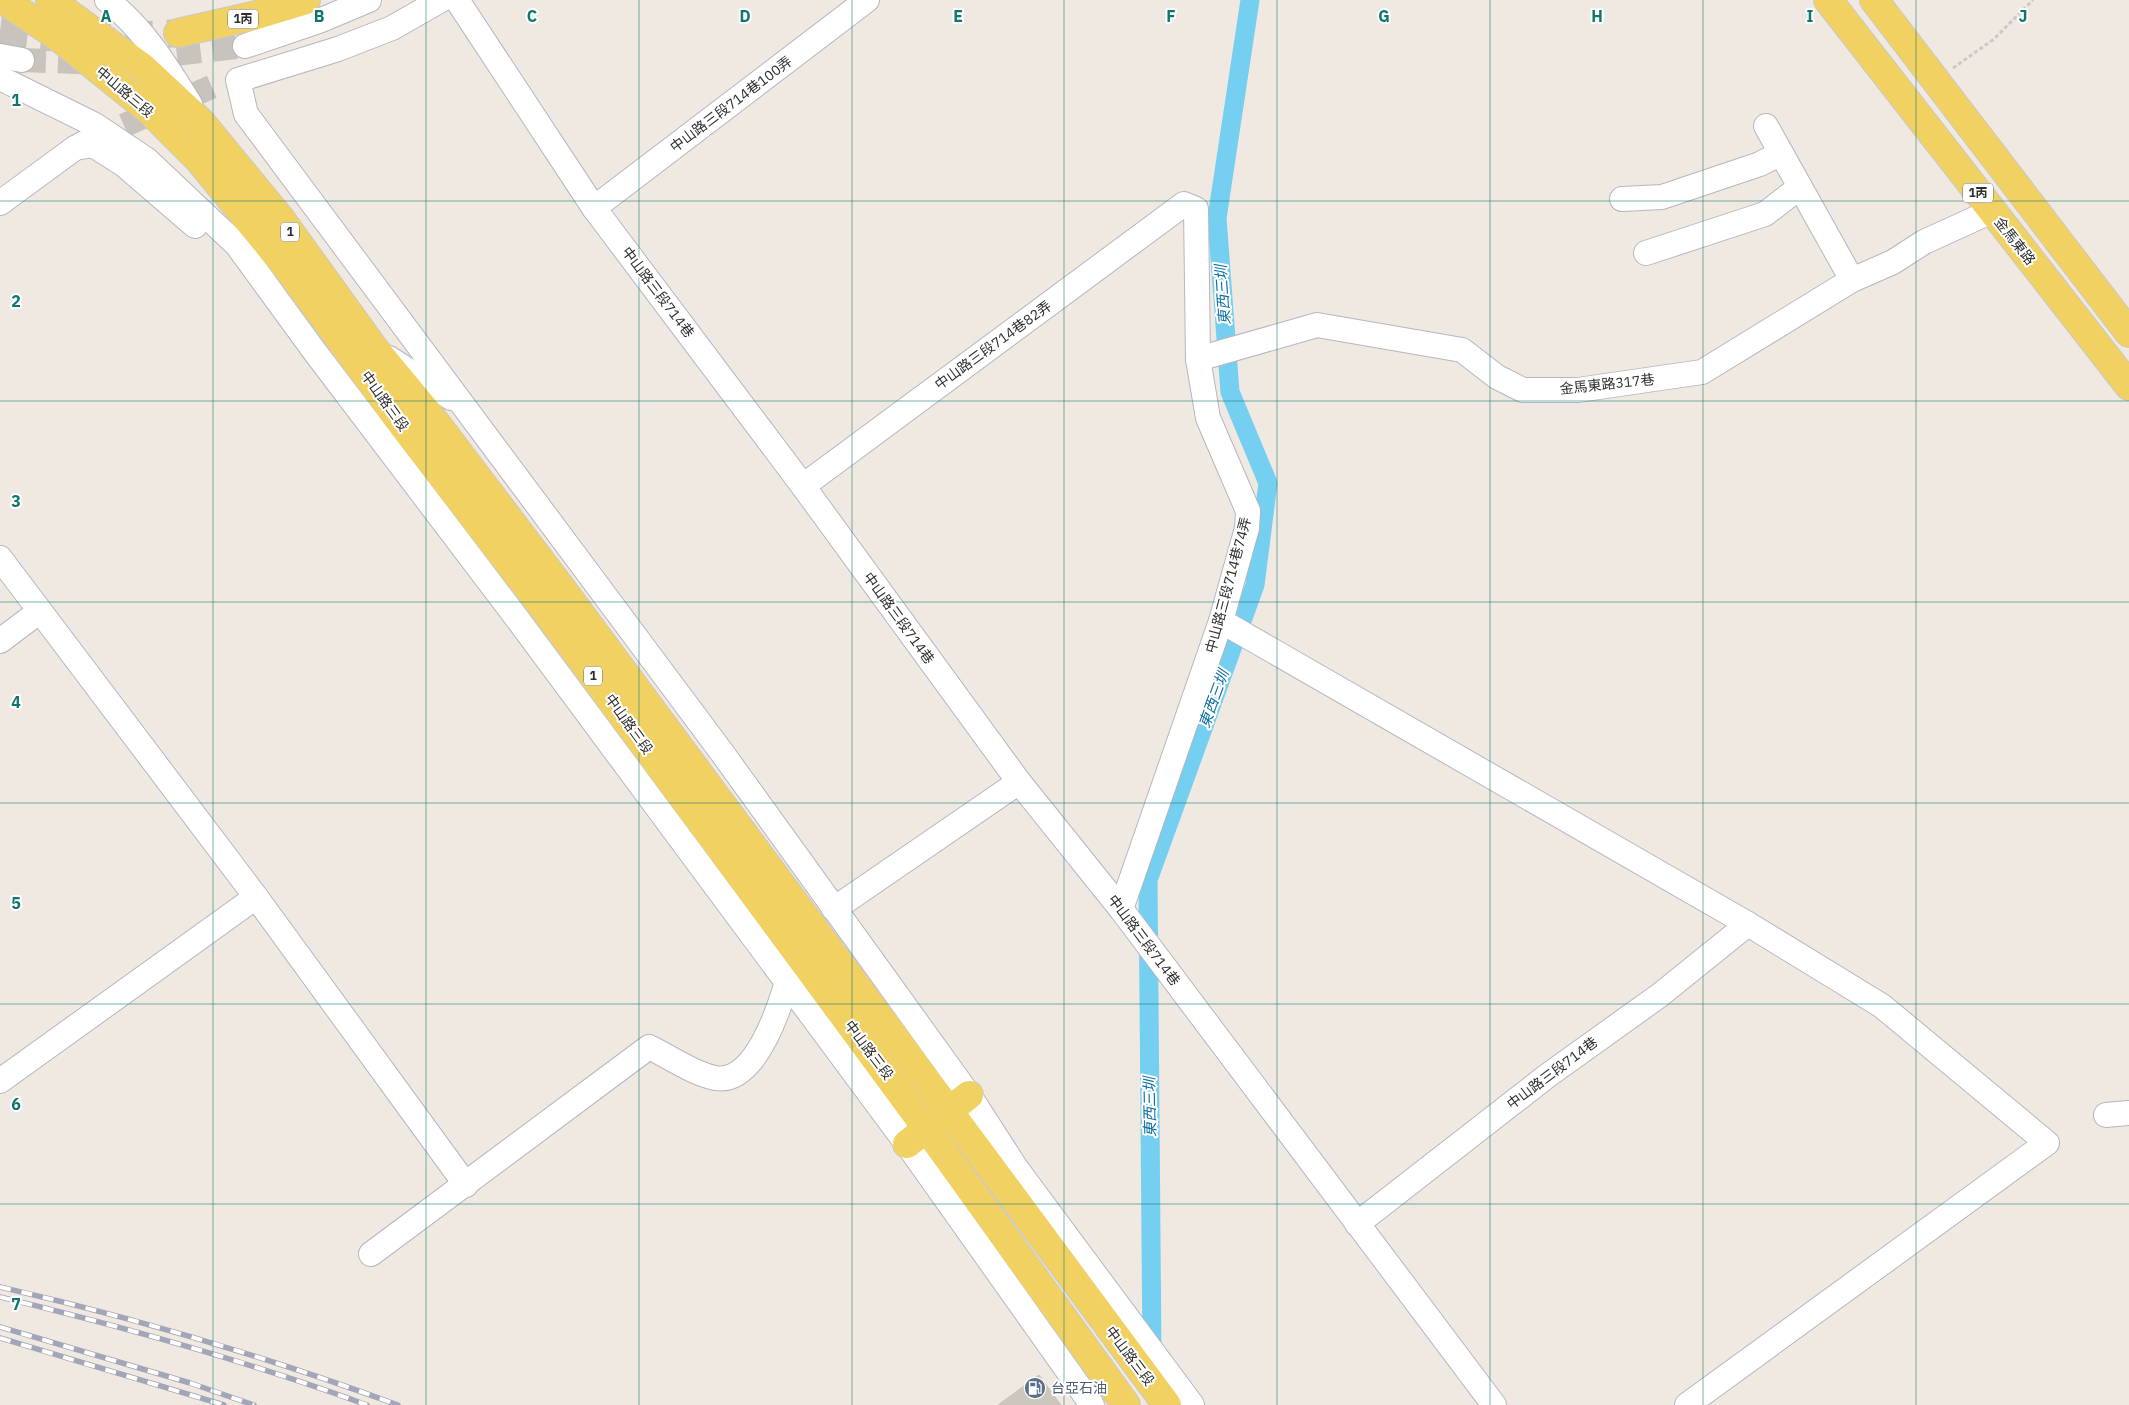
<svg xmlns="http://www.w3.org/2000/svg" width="2129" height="1405" font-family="'IBM Plex Sans','Noto Sans TC',sans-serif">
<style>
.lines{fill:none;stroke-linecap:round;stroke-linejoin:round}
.canal{stroke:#75cff0;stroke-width:19}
.building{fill:#cbc7bf;stroke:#cbc5ba}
.minor-tunnel{stroke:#c8c4bd;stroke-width:24;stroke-dasharray:24 12;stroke-linecap:butt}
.major-tunnel{stroke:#c8c4bd;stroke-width:28;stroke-dasharray:28 14;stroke-linecap:butt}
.minor-casing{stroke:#b4b7c1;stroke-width:26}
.major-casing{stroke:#c9c9c9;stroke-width:30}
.path{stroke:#c9c9c9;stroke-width:3;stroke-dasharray:4 2.5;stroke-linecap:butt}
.minor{stroke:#fff;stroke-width:24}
.major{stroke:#f2d163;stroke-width:28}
.rail-casing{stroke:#a3a6b8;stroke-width:5.5}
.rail{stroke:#fff;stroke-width:4;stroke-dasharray:11;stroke-linecap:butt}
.grid{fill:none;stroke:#0f766e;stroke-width:1;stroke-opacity:0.55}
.labels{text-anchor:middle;stroke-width:4;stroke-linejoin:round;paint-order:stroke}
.shield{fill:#fff;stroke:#6d6d6d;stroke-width:1}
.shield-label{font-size:12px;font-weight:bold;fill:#2e2e2e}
.street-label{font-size:14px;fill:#2e2e2e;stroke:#fff}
.service-label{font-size:14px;fill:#4e5e75;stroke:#fff;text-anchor:start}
.water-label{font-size:15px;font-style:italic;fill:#0d6fa3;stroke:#fff}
.grid-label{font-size:16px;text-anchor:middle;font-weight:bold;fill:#0f766e;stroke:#fff;stroke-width:4;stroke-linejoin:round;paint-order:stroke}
</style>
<rect width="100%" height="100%" fill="#efe9e1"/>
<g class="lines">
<!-- canal -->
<polyline class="canal" points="1152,1356 1148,880 1255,585 1268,483 1230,392 1217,218 1250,0"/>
</g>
<!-- building -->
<polygon class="building" points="1039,1375 1061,1405 998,1405"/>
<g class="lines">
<!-- minor-tunnel -->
<g class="minor-tunnel">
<polyline points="141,58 245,46"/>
<polyline points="22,60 100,63"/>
<polyline points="91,140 218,84"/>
</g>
<!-- major-tunnel -->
<polyline class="major-tunnel" points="0,31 46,37 104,38 178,33"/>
<!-- minor casing -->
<g class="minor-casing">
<g id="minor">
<path d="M107 0C143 28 166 65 190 104"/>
<polyline points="441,0 392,28 338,49 238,80 246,114 723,754 969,1095 1016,1168 1192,1405"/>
<polyline points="457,0 594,208 803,486 1019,782 1121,909 1494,1405"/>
<polyline points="245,46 319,21 369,0"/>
<polyline points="0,56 22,60"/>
<polyline points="0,78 95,125 147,160 237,245 315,352 516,617 907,1144 1092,1405"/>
<polyline points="1766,126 1852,280"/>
<polyline points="75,148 93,145 123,164 195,226"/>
<polyline points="1622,199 1662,197 1760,164 1781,153"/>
<polyline points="0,203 75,148 88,141"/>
<polyline points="594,208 867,0"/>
<polyline points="1646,253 1765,214 1800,187"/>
<polyline points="389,358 451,398"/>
<polyline points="1198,359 1317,325 1462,350 1497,377 1523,390 1578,390 1702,372 1852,280 1893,262 1924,242 1992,211"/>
<polyline points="803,486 1184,204 1196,209 1198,359 1208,418 1248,511 1247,528 1221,621 1121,909"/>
<polyline points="0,558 256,897 466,1185"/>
<polyline points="1221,621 1748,924 1882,1006 2047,1143 1687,1405"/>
<polyline points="0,641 40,611"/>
<polyline points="834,909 1019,782"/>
<polyline points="0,1081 256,897"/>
<polyline points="2106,1115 2129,1113"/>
<polyline points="1357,1224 1547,1076 1660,995 1748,924"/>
<path d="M371 1254 649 1047C670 1057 692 1073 715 1078 755 1085 779 1009 787 982"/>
</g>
</g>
<!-- major casing -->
<g class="major-casing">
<g id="major">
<polyline points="3,0 57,36 149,110 199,160 289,270 405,428 542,606 927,1129 1126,1405"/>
<polyline points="50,0 142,67 201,122 280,218 373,347 436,423 562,589 1167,1405"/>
<polyline points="1828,0 2129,386"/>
<polyline points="1874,0 2129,333"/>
<polyline points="178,33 253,16 306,0"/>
<polyline points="907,1144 969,1095"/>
</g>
</g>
<!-- path -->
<polyline class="path" points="1953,68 1994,39 2033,0"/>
<!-- minor -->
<use href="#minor" class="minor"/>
<!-- major -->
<use href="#major" class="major"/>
<!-- rail casing -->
<g class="rail-casing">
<g id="rail">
<path d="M0 1287C135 1318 267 1357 398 1405"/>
<path d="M0 1297C124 1327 247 1361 367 1405"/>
<polyline points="0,1327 190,1383 254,1405"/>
<polyline points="0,1338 224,1405"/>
</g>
</g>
<!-- rail -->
<use href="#rail" class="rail"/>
</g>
<!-- grid -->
<path class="grid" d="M213 0V1405M426 0V1405M639 0V1405M852 0V1405M1064 0V1405M1277 0V1405M1490 0V1405M1703 0V1405M1916 0V1405M0 201H2129M0 401H2129M0 602H2129M0 803H2129M0 1004H2129M0 1204H2129"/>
<!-- icons -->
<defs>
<g id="fuel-disc" transform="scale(1.125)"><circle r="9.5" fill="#5c6f8a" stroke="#fff"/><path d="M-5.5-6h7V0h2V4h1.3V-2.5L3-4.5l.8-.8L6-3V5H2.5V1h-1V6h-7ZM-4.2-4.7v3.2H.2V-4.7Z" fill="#fff"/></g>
</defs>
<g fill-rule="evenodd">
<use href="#fuel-disc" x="1035" y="1388"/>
</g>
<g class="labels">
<!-- shield labels -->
<g class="shield">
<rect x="228" y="9.5" width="30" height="19" rx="4"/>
<rect x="1963" y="183.5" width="30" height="19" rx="4"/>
<rect x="281" y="222.5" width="18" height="19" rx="4"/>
<rect x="584" y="666.5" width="18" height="19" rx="4"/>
</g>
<g class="shield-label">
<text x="243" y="23">1丙</text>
<text x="1978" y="197">1丙</text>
<text x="290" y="236">1</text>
<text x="593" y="680">1</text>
</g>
<!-- street labels -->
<g class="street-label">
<text transform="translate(125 92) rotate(40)" y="5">中山路三段</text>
<text transform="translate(731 104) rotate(-37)" y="5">中山路三段714巷100弄</text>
<text transform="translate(2015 241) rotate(52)" y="5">金馬東路</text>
<text transform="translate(658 292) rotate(53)" y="5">中山路三段714巷</text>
<text transform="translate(993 345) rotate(-36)" y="5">中山路三段714巷82弄</text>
<text transform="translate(1607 384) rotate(-6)" y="5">金馬東路317巷</text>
<text transform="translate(385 401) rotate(54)" y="5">中山路三段</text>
<text transform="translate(1228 585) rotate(-75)" y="5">中山路三段714巷74弄</text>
<text transform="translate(899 618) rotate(54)" y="5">中山路三段714巷</text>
<text transform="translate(629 724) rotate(54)" y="5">中山路三段</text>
<text transform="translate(1144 940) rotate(53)" y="5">中山路三段714巷</text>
<text transform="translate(869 1050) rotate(53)" y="5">中山路三段</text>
<text transform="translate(1552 1073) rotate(-37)" y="5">中山路三段714巷</text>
<text transform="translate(1130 1356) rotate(53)" y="5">中山路三段</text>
</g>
<!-- service labels -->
<g class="service-label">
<text x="1051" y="1393">台亞石油</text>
</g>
<!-- water labels -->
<g class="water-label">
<text transform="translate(1223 295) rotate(-94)" y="5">東西三圳</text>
<text transform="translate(1214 699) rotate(-70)" y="5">東西三圳</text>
<text transform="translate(1150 1107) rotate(-91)" y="5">東西三圳</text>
</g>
</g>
<g class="grid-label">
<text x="106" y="22">A</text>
<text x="319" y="22">B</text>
<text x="532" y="22">C</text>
<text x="745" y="22">D</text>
<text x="958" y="22">E</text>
<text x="1171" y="22">F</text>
<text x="1384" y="22">G</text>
<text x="1597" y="22">H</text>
<text x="1810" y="22">I</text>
<text x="2023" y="22">J</text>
<text x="16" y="106">1</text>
<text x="16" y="307">2</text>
<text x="16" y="507">3</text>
<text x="16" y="708">4</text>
<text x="16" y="909">5</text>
<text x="16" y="1110">6</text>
<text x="16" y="1310">7</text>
</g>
</svg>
